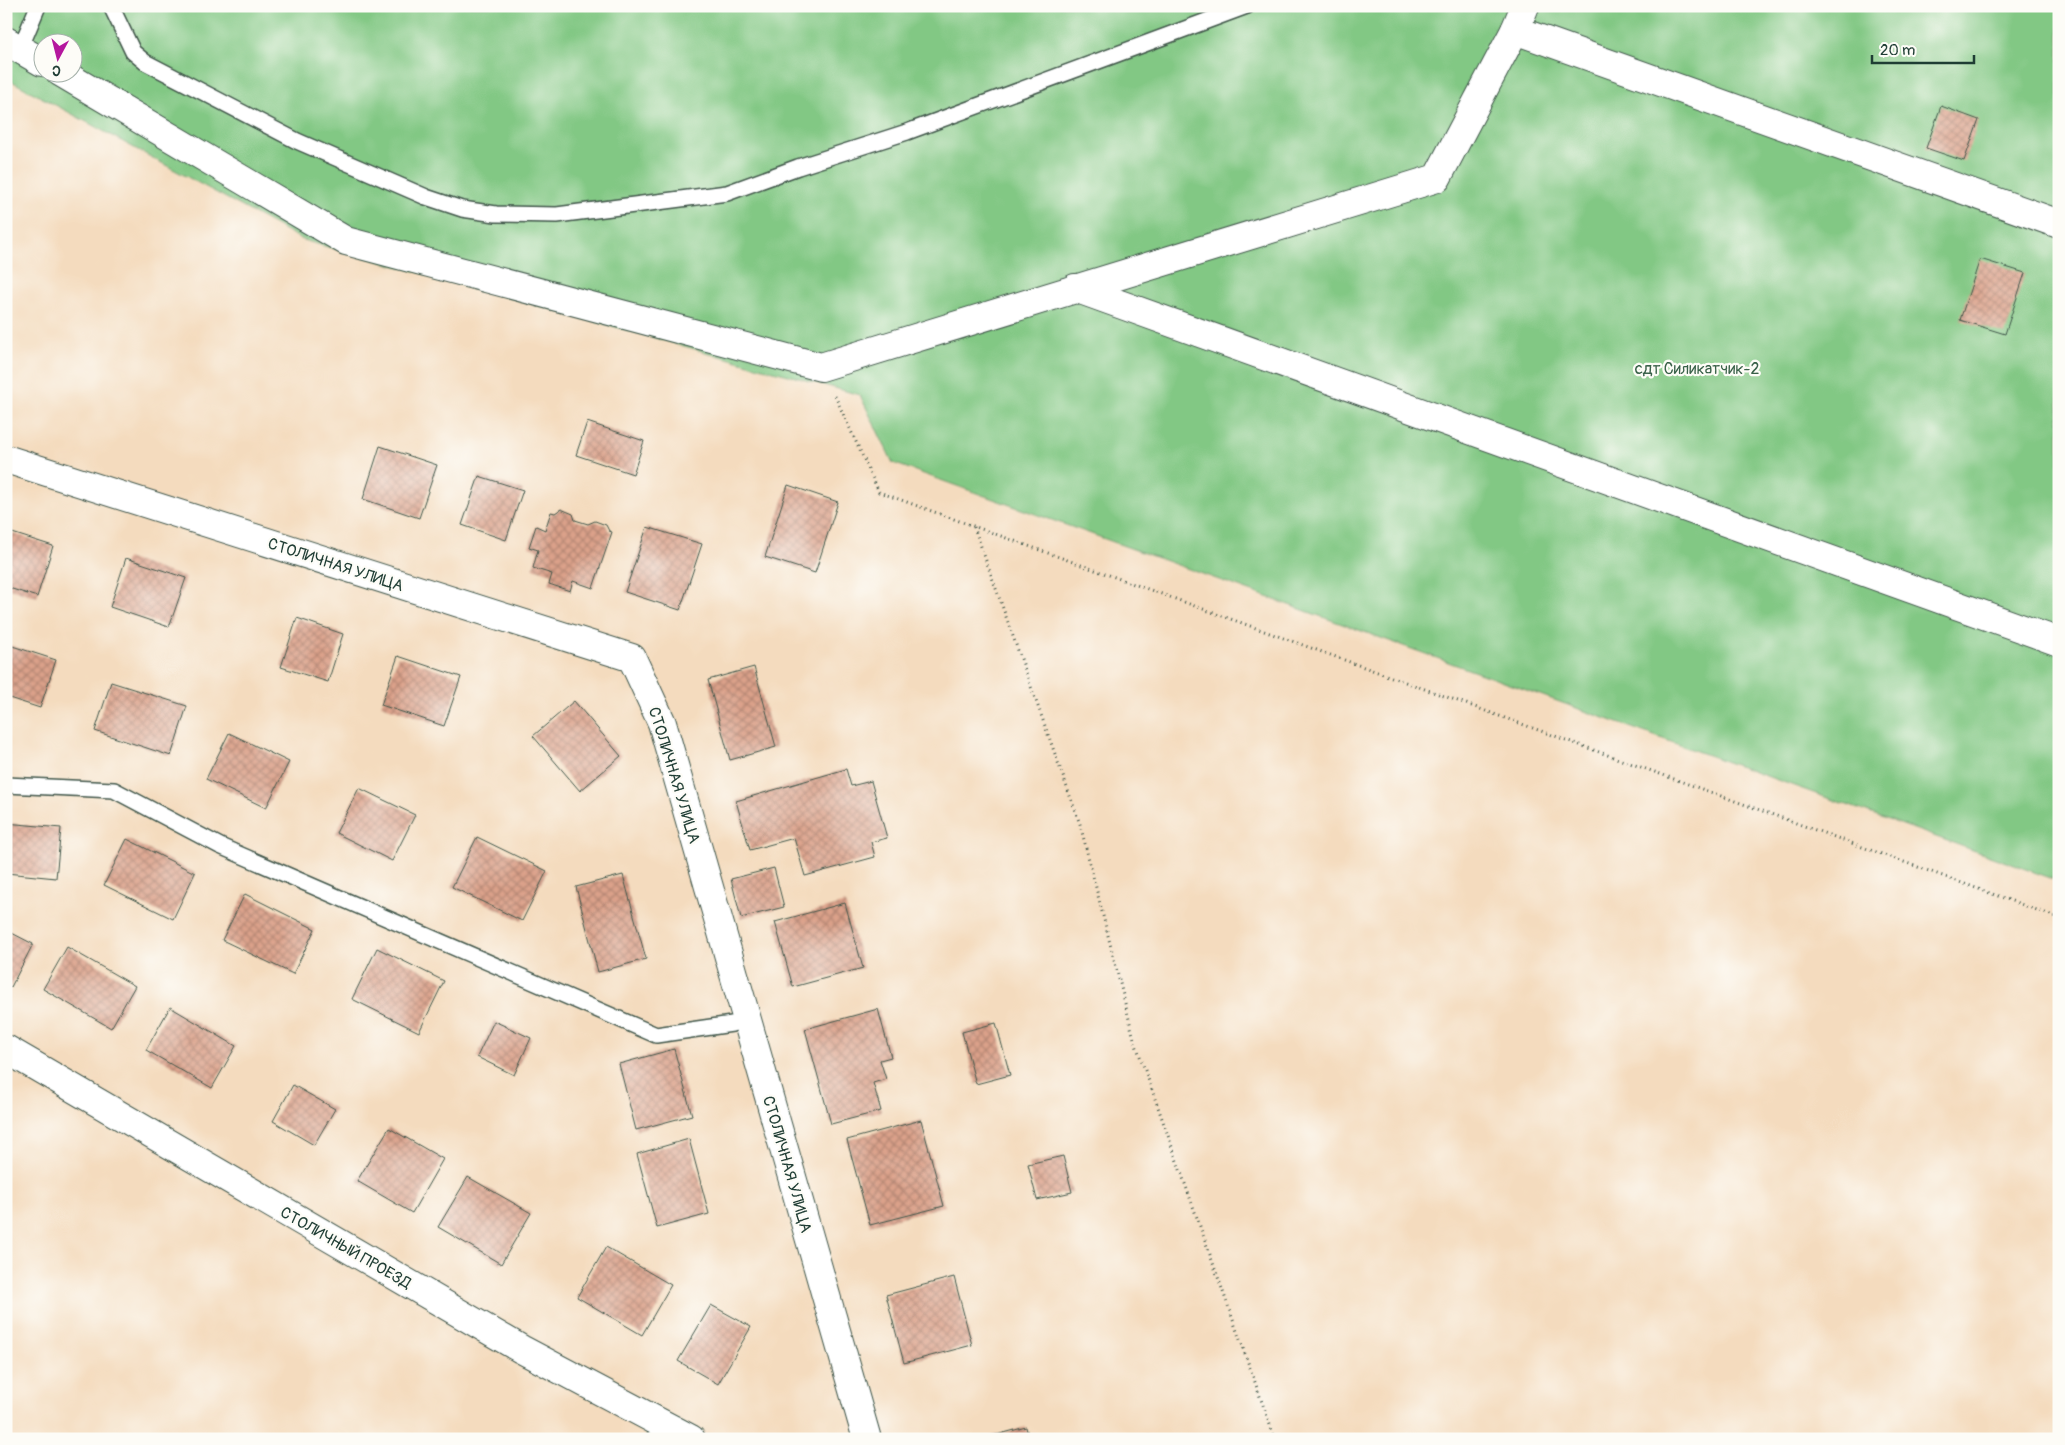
<svg xmlns="http://www.w3.org/2000/svg" width="2065" height="1445" font-family="Pangolin,sans-serif">
<style>
.garden{fill:#82c884;stroke:#50825c;fill-rule:evenodd}
.building{fill:url(#building-cross-hatch)}
.lines{fill:none;stroke-linecap:round;stroke-linejoin:round}
.lane-casing{stroke:#3f5549;stroke-width:18}
.street-casing{stroke:#3f5549;stroke-width:30}
.path{stroke:#3f5549;stroke-width:3;stroke-dasharray:1 4;stroke-linecap:butt}
.lane{stroke:#fff;stroke-width:15}
.street{stroke:#fff;stroke-width:28}
.labels{text-anchor:middle;stroke-width:4.5;stroke-linejoin:round;paint-order:stroke}
.park-label{font-size:16px;fill:#386048;stroke:#fdfcf7}
.street-label{font-size:16px;fill:#1f3d34;stroke:#fdfcf7}
</style>
<defs>
<pattern id="building-cross-hatch" width="8" height="8" patternUnits="userSpaceOnUse" patternTransform="scale(1.25)"><rect width="8" height="8" fill="#dba18a"/><path d="M0 0l8 8M0 8l8-8" fill="none" stroke="#b18472"/></pattern>
</defs>
<rect width="100%" height="100%" fill="#fdfcf7"/>
<filter id="ink" filterUnits="userSpaceOnUse"><feTurbulence type="fractalNoise" baseFrequency=".02" numOctaves="2"/><feDisplacementMap in="SourceGraphic" scale="10" xChannelSelector="R" yChannelSelector="G"/><feConvolveMatrix kernelMatrix="1 2 1 2 8 2 1 2 1" color-interpolation-filters="sRGB"/></filter>
<filter id="wash" filterUnits="userSpaceOnUse"><feTurbulence type="fractalNoise" baseFrequency=".0096" numOctaves="4" result="noise"/><feDisplacementMap in="SourceGraphic" scale="20" xChannelSelector="R" yChannelSelector="G"/><feGaussianBlur stdDeviation="1.12" result="paint"/><feColorMatrix in="noise" values="0 0 0 0 0 0 0 0 0 0 0 0 0 0 0 0 0 1.4 0 .05"/><feComposite in="paint" operator="in"/></filter>
<g filter="url(#wash)">
<rect width="100%" height="100%" fill="#f4dbbe"/>
<!-- garden -->
<path class="garden" d="M6 6H2059V881L893 463 860 395 303 240 6 78ZM42 42H72V72H42Z"/>
<g id="blocks">
<!-- building -->
<g class="building">
<polygon points="1941,106 1979,120 1964,161 1926,148"/>
<polygon points="1980,259 2025,273 2005,334 1960,320"/>
<polygon points="587,422 644,441 633,474 576,455"/>
<polygon points="380,446 437,465 419,518 363,499"/>
<polygon points="479,476 523,490 506,540 462,525"/>
<polygon points="788,485 838,502 815,573 765,557"/>
<polygon points="561,509 573,514 575,520 588,524 595,521 606,525 609,531 612,532 593,588 573,581 570,591 549,584 552,574 533,568 538,550 529,547 536,526 545,530 551,512 555,513"/>
<polygon points="647,527 702,544 680,610 625,592"/>
<polygon points="6,531 53,546 37,597 6,587"/>
<polygon points="126,558 186,578 169,627 110,607"/>
<polygon points="297,618 343,634 328,682 281,667"/>
<polygon points="6,644 56,660 40,708 6,697"/>
<polygon points="398,656 461,677 444,726 381,705"/>
<polygon points="754,667 776,747 730,760 708,680"/>
<polygon points="111,682 187,706 171,756 95,731"/>
<polygon points="574,701 621,756 580,791 533,736"/>
<polygon points="229,733 289,762 266,808 206,779"/>
<polygon points="846,769 851,786 871,781 887,838 871,842 875,857 805,876 794,838 750,850 736,801"/>
<polygon points="359,788 415,815 392,861 336,833"/>
<polygon points="6,823 61,828 56,878 6,873"/>
<polygon points="477,837 547,871 522,921 452,887"/>
<polygon points="127,839 195,873 173,919 104,885"/>
<polygon points="774,868 784,907 741,918 731,879"/>
<polygon points="623,875 646,959 598,972 576,887"/>
<polygon points="245,894 315,929 293,974 222,940"/>
<polygon points="845,903 863,968 793,987 775,922"/>
<polygon points="6,930 33,944 11,987 6,985"/>
<polygon points="67,947 135,986 111,1028 43,989"/>
<polygon points="377,948 444,981 419,1032 352,999"/>
<polygon points="170,1007 236,1046 212,1088 146,1050"/>
<polygon points="878,1009 891,1057 880,1060 886,1079 873,1083 881,1111 831,1124 805,1029"/>
<polygon points="494,1021 531,1038 514,1075 477,1057"/>
<polygon points="996,1023 1010,1075 976,1084 962,1032"/>
<polygon points="674,1049 692,1115 636,1130 619,1064"/>
<polygon points="293,1085 335,1109 314,1145 273,1121"/>
<polygon points="921,1120 944,1206 870,1225 847,1140"/>
<polygon points="389,1128 443,1159 412,1213 357,1181"/>
<polygon points="689,1139 709,1214 657,1228 637,1154"/>
<polygon points="1063,1156 1072,1192 1037,1200 1028,1164"/>
<polygon points="468,1177 531,1213 501,1264 438,1227"/>
<polygon points="606,1247 671,1285 642,1335 577,1297"/>
<polygon points="954,1277 972,1345 904,1363 886,1295"/>
<polygon points="711,1305 751,1327 718,1384 678,1361"/>
<polygon points="1026,1427 1029,1439 985,1439 985,1438"/>
<polygon points="1147,1435 1148,1439 1135,1439 1135,1438"/>
</g>
</g>
</g>
<g filter="url(#ink)">
<use href="#blocks" fill-opacity="0" stroke="#3f5549" stroke-width="1"/>
<g class="lines">
<!-- lane casing -->
<g class="lane-casing">
<g id="lane">
<polyline points="111,6 133,52 145,62 297,141 426,197 462,209 496,214 557,215 727,193 798,167 907,132 1247,6"/>
<polyline points="20,49 38,6"/>
<polyline points="6,785 114,790 220,846 656,1035 732,1024 747,1019"/>
</g>
</g>
<!-- street casing -->
<g class="street-casing">
<g id="street">
<polyline points="1515,30 2059,224"/>
<polyline points="6,41 42,62"/>
<polyline points="60,72 346,241 821,367 1437,178 1515,30 1525,6"/>
<polyline points="1075,288 2059,642"/>
<polyline points="6,459 632,658 662,723 867,1439"/>
<polyline points="6,1049 521,1349 691,1439"/>
</g>
</g>
<!-- path -->
<g class="path">
<polyline points="835,396 879,492 2059,918"/>
<polyline points="974,527 1080,824 1134,1039 1275,1439"/>
</g>
<!-- lane -->
<use href="#lane" class="lane"/>
<!-- street -->
<use href="#street" class="street"/>
</g>
</g>
<g class="labels">
<!-- park labels -->
<g class="park-label">
<text x="1697" y="374">сдт Силикатчик-2</text>
</g>
<!-- street labels -->
<g class="street-label">
<text transform="translate(336 564) rotate(18)" y="6">СТОЛИЧНАЯ УЛИЦА</text>
<text transform="translate(675 775) rotate(73)" y="6">СТОЛИЧНАЯ УЛИЦА</text>
<text transform="translate(788 1164) rotate(74)" y="6">СТОЛИЧНАЯ УЛИЦА</text>
<text transform="translate(346 1247) rotate(30)" y="6">СТОЛИЧНЫЙ ПРОЕЗД</text>
</g>
</g>
<!-- margin -->
<rect width="2065" height="1445" fill="none" stroke="#fdfcf7" stroke-width="25"/>
<!-- north arrow -->
<g transform="translate(58 58) rotate(187)"><circle r="24" fill="#fdfcf7" stroke="#a4b0a9"/>
<path d="M0-4L9 19L0 12L-9 19Z" fill="#b5179e"/>
<text y="-8" font-size="14" font-weight="bold" text-anchor="middle" fill="#1f3d34">С</text>
</g>
<!-- scale -->
<path d="M1872 55v8h102v-8" fill="none" stroke="#1f3d34" stroke-width="2.5"/>
<text x="1880" y="55" font-size="15" fill="#1f3d34" stroke="#fdfcf7" stroke-width="4" paint-order="stroke">20 m</text>
</svg>
